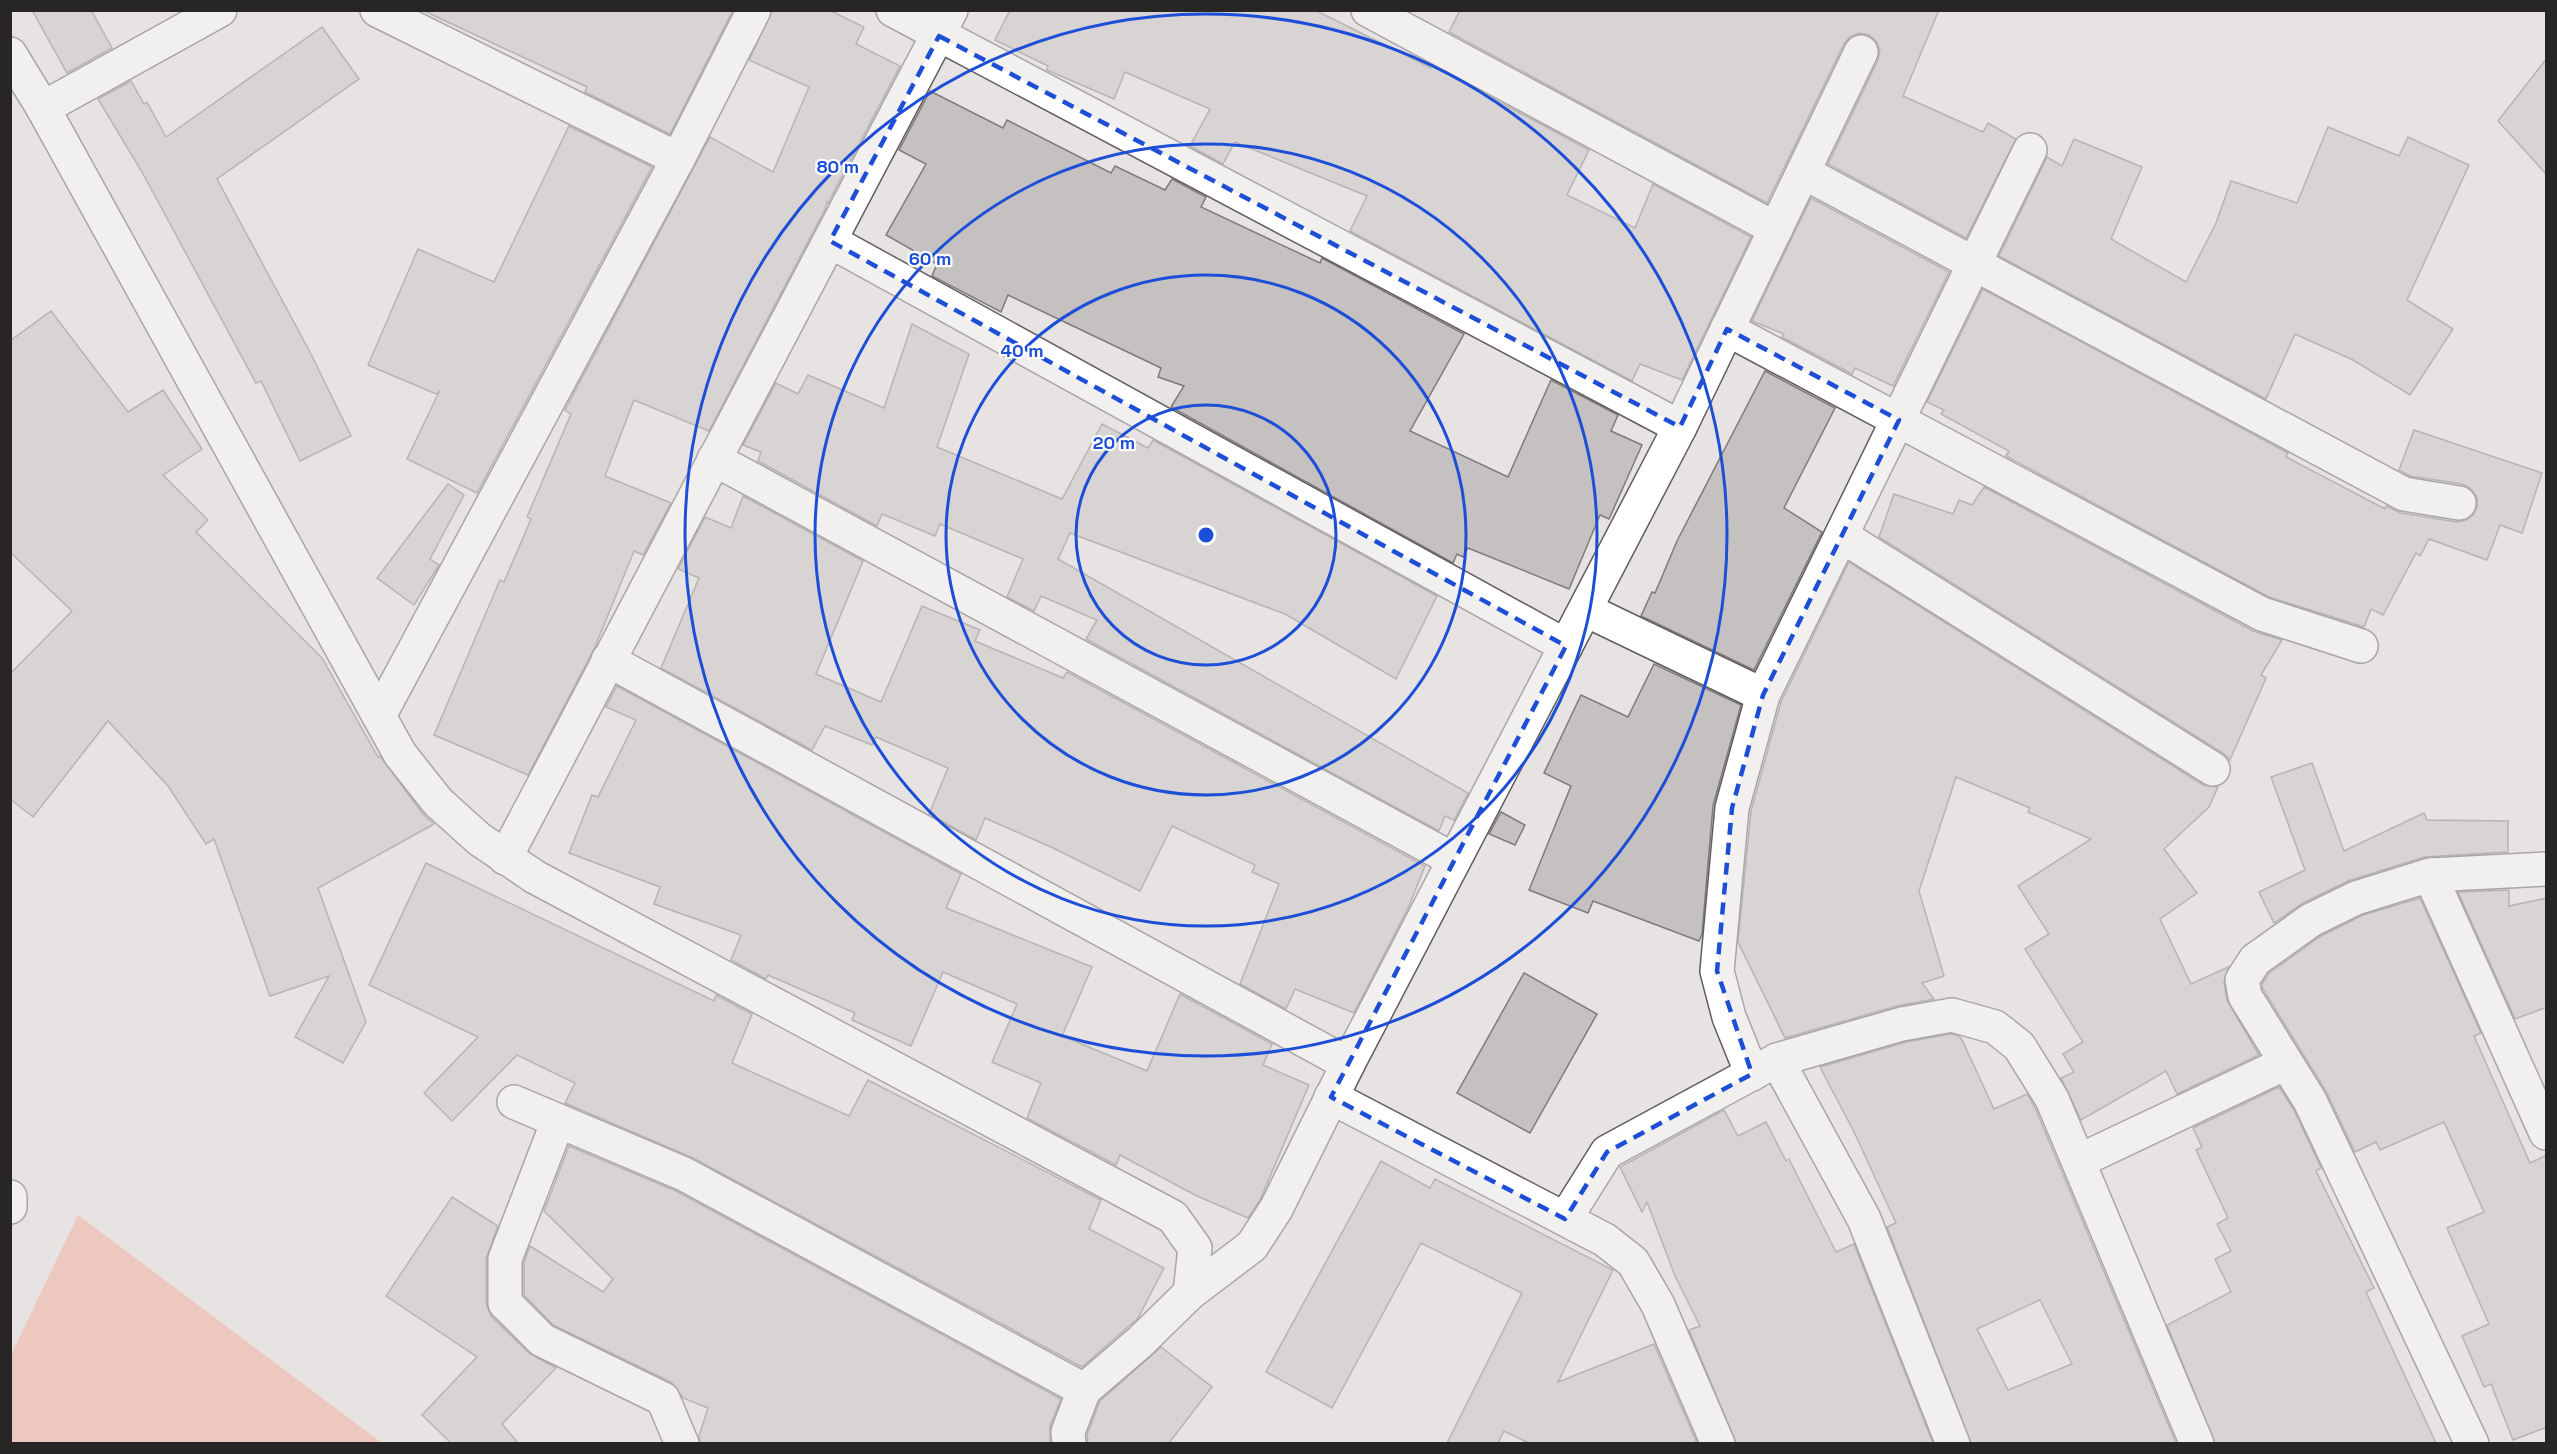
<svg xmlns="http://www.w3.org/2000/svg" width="2557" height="1454" font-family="'Space Grotesk',sans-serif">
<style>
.green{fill:#f7a694}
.building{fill:#c5c1c0;stroke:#7e7b7a;stroke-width:1.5;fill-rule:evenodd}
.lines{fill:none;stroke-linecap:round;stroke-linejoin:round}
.street-casing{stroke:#605d5c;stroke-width:36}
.secondary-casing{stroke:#605d5c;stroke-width:36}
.street{stroke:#fff;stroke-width:33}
.secondary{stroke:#fff;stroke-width:33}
.marked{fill:none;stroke:#1d4ed8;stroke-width:4.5;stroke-dasharray:12 8;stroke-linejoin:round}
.ring{fill:none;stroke:#1d4ed8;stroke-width:3}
.centre{fill:#1d4ed8;stroke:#fff;stroke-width:3}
.ring-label{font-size:18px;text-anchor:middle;font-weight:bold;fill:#1d4ed8;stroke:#fff;stroke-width:4.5;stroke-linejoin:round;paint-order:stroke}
</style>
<rect width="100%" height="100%" fill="#e6e3e2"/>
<!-- green -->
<polygon class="green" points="78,1215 382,1443 11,1443 11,1355"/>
<!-- building -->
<g class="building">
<polygon points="32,10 91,10 112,48 67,73"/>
<polygon points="422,10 733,10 670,134 585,92 587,87"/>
<polygon points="772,10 829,10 864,27 856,44 900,66 828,203 827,202 825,209 709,431 634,400 605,476 671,503 643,555 634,551 595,647 528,775 434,735 500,580 504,582 531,519 527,517 571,414 565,410 710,137 773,172 809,87 749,60"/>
<polygon points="1010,10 1315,10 1431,68 1432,66 1589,150 1567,195 1635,228 1653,184 1751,237 1682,380 1640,364 1632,381 1350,231 1367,196 1235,142 1223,164 1190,146 1210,109 1125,72 1114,99 1047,70 1048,66 995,40"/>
<polygon points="1460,10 1939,10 1903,96 1983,132 1988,123 2016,139 1966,238 1828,164 1878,60 1880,50 1876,41 1869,35 1859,33 1850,37 1844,44 1767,203 1449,32"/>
<polygon points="322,27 359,79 217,179 311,354 351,436 300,461 261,381 256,383 142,172 98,99 131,81 144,104 147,102 166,137"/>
<polygon points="2547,58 2547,175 2498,121"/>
<polygon points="930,91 1003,128 1007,120 1111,173 1115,166 1165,190 1172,179 1206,197 1201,207 1320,263 1322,258 1464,334 1410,431 1508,477 1551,380 1618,415 1611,431 1642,445 1609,519 1600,515 1569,589 1468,548 1463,557 1457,554 1453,563 1171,407 1184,386 1158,377 1161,368 1008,295 1001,312 932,276 937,264 886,235 926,164 899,150"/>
<polygon points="569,126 652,167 477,493 407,459 439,392 436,394 368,365 418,249 494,282"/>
<polygon points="2328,127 2399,156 2408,137 2469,165 2407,300 2453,329 2410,395 2353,360 2295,334 2266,399 1999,256 2047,157 2062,166 2074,139 2142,167 2111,239 2186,282 2216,223 2231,181 2297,203"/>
<polygon points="1811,198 1949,272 1893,386 1855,368 1852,374 1782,337 1784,334 1752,321"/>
<polygon points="1983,289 2288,453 2286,457 2385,509 2386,506 2401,513 2457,522 2466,520 2473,515 2477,507 2477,497 2470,488 2462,484 2410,476 2399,470 2414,430 2542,473 2522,533 2500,525 2487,560 2429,539 2420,556 2416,553 2383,615 2371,609 2364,627 2269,597 2006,456 2009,451 1941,414 1944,410 1927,402"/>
<polygon points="51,311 128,412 163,390 202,449 163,475 208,520 196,532 322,658 378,757 380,756 423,814 434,824 318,888 366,1022 343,1063 295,1037 329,976 270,996 214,839 206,844 168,786 108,721 33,817 10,799 10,674 72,611 10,552 10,341"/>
<polygon points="912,324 969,354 937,447 1062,499 1102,424 1148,448 1153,440 1437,596 1396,679 1285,614 1070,533 1058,559 1468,793 1454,820 1445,816 1439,831 1086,639 1097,620 1041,596 1034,611 1007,597 1023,559 940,524 935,536 882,514 877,526 758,461 761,452 743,445 776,383 798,394 808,375 884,408"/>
<polygon points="1765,371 1835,408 1784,508 1822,532 1754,670 1641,616 1652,592 1655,593 1677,541"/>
<polygon points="448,484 464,495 430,559 439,565 414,605 377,578"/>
<polygon points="1984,487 2253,631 2282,640 2261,675 2266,678 2230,760 2223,753 1879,537 1894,494 1953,514 1959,500 1972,505"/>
<polygon points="743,496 863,561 816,674 881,702 922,606 980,630 975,641 1063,678 1067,672 1425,866 1409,906 1354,1013 1295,989 1286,1009 1240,984 1279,884 1252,872 1255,865 1172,826 1140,891 1053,848 985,818 976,840 929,814 948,768 876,737 872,745 825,726 812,750 661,668 699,578 678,569 705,517 731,528"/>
<polygon points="1849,562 2203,785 2218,787 2209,807 2164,849 2197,893 2160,919 2191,984 2228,967 2224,983 2227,1000 2259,1055 2177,1094 2166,1071 2081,1120 2061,1078 2074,1072 2063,1054 2083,1042 2025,949 2049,934 2018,886 2091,839 2028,812 2030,808 1956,777 1919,891 1944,976 1922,983 1934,999 1897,1006 1785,1038 1738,942 1751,811 1781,702"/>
<polygon points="1654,664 1741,705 1713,806 1702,934 1699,941 1593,901 1588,913 1529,890 1571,786 1544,773 1581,695 1628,717"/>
<polygon points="617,686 961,874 946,908 1092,967 1062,1036 1147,1071 1180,994 1272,1044 1263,1065 1309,1085 1260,1200 1248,1218 1197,1196 1120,1155 1116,1165 1027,1118 1041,1083 992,1062 1017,1004 943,972 911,1046 852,1020 855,1013 768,975 766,979 731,960 741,935 654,904 660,887 569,853 592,795 598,797 636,720 606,707"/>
<polygon points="2312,763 2344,851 2424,813 2427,820 2508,821 2508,852 2424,857 2348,881 2303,903 2274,923 2259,892 2305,870 2271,777"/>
<polygon points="1501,812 1525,825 1515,845 1489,834"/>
<polygon points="426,863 714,1001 716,995 752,1014 732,1063 849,1116 868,1080 1101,1200 1089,1229 1164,1268 1138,1318 1082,1367 693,1158 565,1103 575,1083 517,1055 452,1121 424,1093 478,1037 369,985"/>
<polygon points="2509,890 2509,906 2547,898 2547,1007 2515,1019 2458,892"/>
<polygon points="2420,898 2481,1033 2474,1036 2530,1163 2547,1155 2547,1427 2513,1440 2491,1384 2484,1387 2462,1336 2489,1324 2447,1228 2484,1212 2444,1122 2380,1150 2376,1142 2355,1152 2326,1091 2263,989 2262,984 2269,973 2321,936 2363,915"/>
<polygon points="1524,973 1597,1014 1530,1133 1457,1093"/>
<path d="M1951 1034 1959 1036 1962 1040 1994 1109 2027 1094 2035 1108 2176 1443H1971L1887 1227 1896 1223 1855 1134 1820 1067 1906 1042ZM2040 1300 2072 1364 2008 1390 1977 1329Z"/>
<polygon points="2279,1087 2294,1110 2321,1168 2316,1171 2374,1288 2366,1292 2436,1443 2215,1443 2167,1325 2231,1292 2215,1259 2231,1251 2217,1224 2228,1218 2196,1150 2202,1147 2193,1128"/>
<polygon points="1724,1110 1738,1136 1766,1122 1786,1161 1789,1159 1836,1252 1854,1244 1933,1443 1736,1443 1689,1330 1700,1326 1675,1276 1647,1202 1642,1212 1620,1167"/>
<polygon points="569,1146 676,1191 1061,1399 1050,1426 1050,1443 700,1443 699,1436 708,1408 683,1398 671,1382 553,1325 524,1295 524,1262 530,1246 603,1292 613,1279 544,1211"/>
<polygon points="1381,1161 1430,1188 1435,1179 1613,1270 1558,1382 1654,1344 1697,1443 1529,1443 1504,1431 1498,1443 1447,1443 1522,1293 1421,1243 1332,1408 1266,1372"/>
<polygon points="452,1197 498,1226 486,1259 486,1303 491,1316 529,1353 556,1368 502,1424 518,1443 451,1443 422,1415 477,1357 386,1296"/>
<polygon points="1161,1347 1212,1387 1169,1443 1088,1443 1087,1435 1100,1401"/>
</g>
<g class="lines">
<!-- street casing -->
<g class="street-casing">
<g id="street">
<polyline points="377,10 678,159"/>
<polyline points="893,10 1680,427"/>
<polyline points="1368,10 1776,229"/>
<polyline points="43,108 220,10"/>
<polyline points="1803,172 2404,494 2459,503"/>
<polyline points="830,241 1566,646"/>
<polyline points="1727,329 2262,614 2361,646"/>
<polyline points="714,459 1454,860"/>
<polyline points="1842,536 2213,769"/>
<polyline points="1586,610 1763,695"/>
<polyline points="608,660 1348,1064"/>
<polyline points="379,716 678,159 754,10"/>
<polyline points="505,858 951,10"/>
<polyline points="2430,875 2546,1133"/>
<polyline points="1777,1060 1864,1219 1953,1444"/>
<polyline points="1752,1074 1729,1017 1717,971 1732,808 1763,695 2030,150"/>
<polyline points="1331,1097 1605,1240 1633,1262 1658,1305 1718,1444"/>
<polyline points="514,1102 684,1174 1084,1390"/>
<polyline points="558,1121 505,1259 505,1303 542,1340 663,1399 682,1444"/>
<polyline points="2079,1161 2286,1063"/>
<polyline points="1565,1219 1607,1152 1777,1060 1902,1024 1952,1015 1995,1027 2019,1046 2052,1099 2197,1444"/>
<polyline points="1190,1293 1252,1246 1276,1209 1348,1064 1680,427 1861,52"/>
<polyline points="2472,1444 2310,1101 2245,996 2242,980 2255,960 2311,920 2356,898 2430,875 2546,869"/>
</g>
</g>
<!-- secondary casing -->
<g class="secondary-casing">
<g id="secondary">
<polyline points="10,54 43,108 400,754 438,802 479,839 535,877 1173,1217 1195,1248 1190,1293 1140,1342 1084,1390 1068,1432 1069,1444"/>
<polyline points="10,1197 10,1207"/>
</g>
</g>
<!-- street -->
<use href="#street" class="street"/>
<!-- secondary -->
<use href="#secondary" class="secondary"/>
</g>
<!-- marked area -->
<path d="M0 0H2557V1454H0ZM939 36 1680 427 1727 329 1899 420 1763 695 1732 808 1717 971 1752 1074 1607 1152 1565 1219 1331 1097 1566 646 830 241Z" fill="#e6e3e2" fill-opacity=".55" fill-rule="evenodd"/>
<path class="marked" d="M939 36 1680 427 1727 329 1899 420 1763 695 1732 808 1717 971 1752 1074 1607 1152 1565 1219 1331 1097 1566 646 830 241Z"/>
<!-- distance rings -->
<g class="ring">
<circle cx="1206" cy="535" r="130"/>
<circle cx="1206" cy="535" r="260"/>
<circle cx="1206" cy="535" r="391"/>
<circle cx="1206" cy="535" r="521"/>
</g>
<circle cx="1206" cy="535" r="9" class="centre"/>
<g class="ring-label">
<text x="838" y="173">80 m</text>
<text x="930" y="265">60 m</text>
<text x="1022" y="357">40 m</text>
<text x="1114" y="449">20 m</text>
</g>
<!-- border -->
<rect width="2557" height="1454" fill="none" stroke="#272625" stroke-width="24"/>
</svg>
